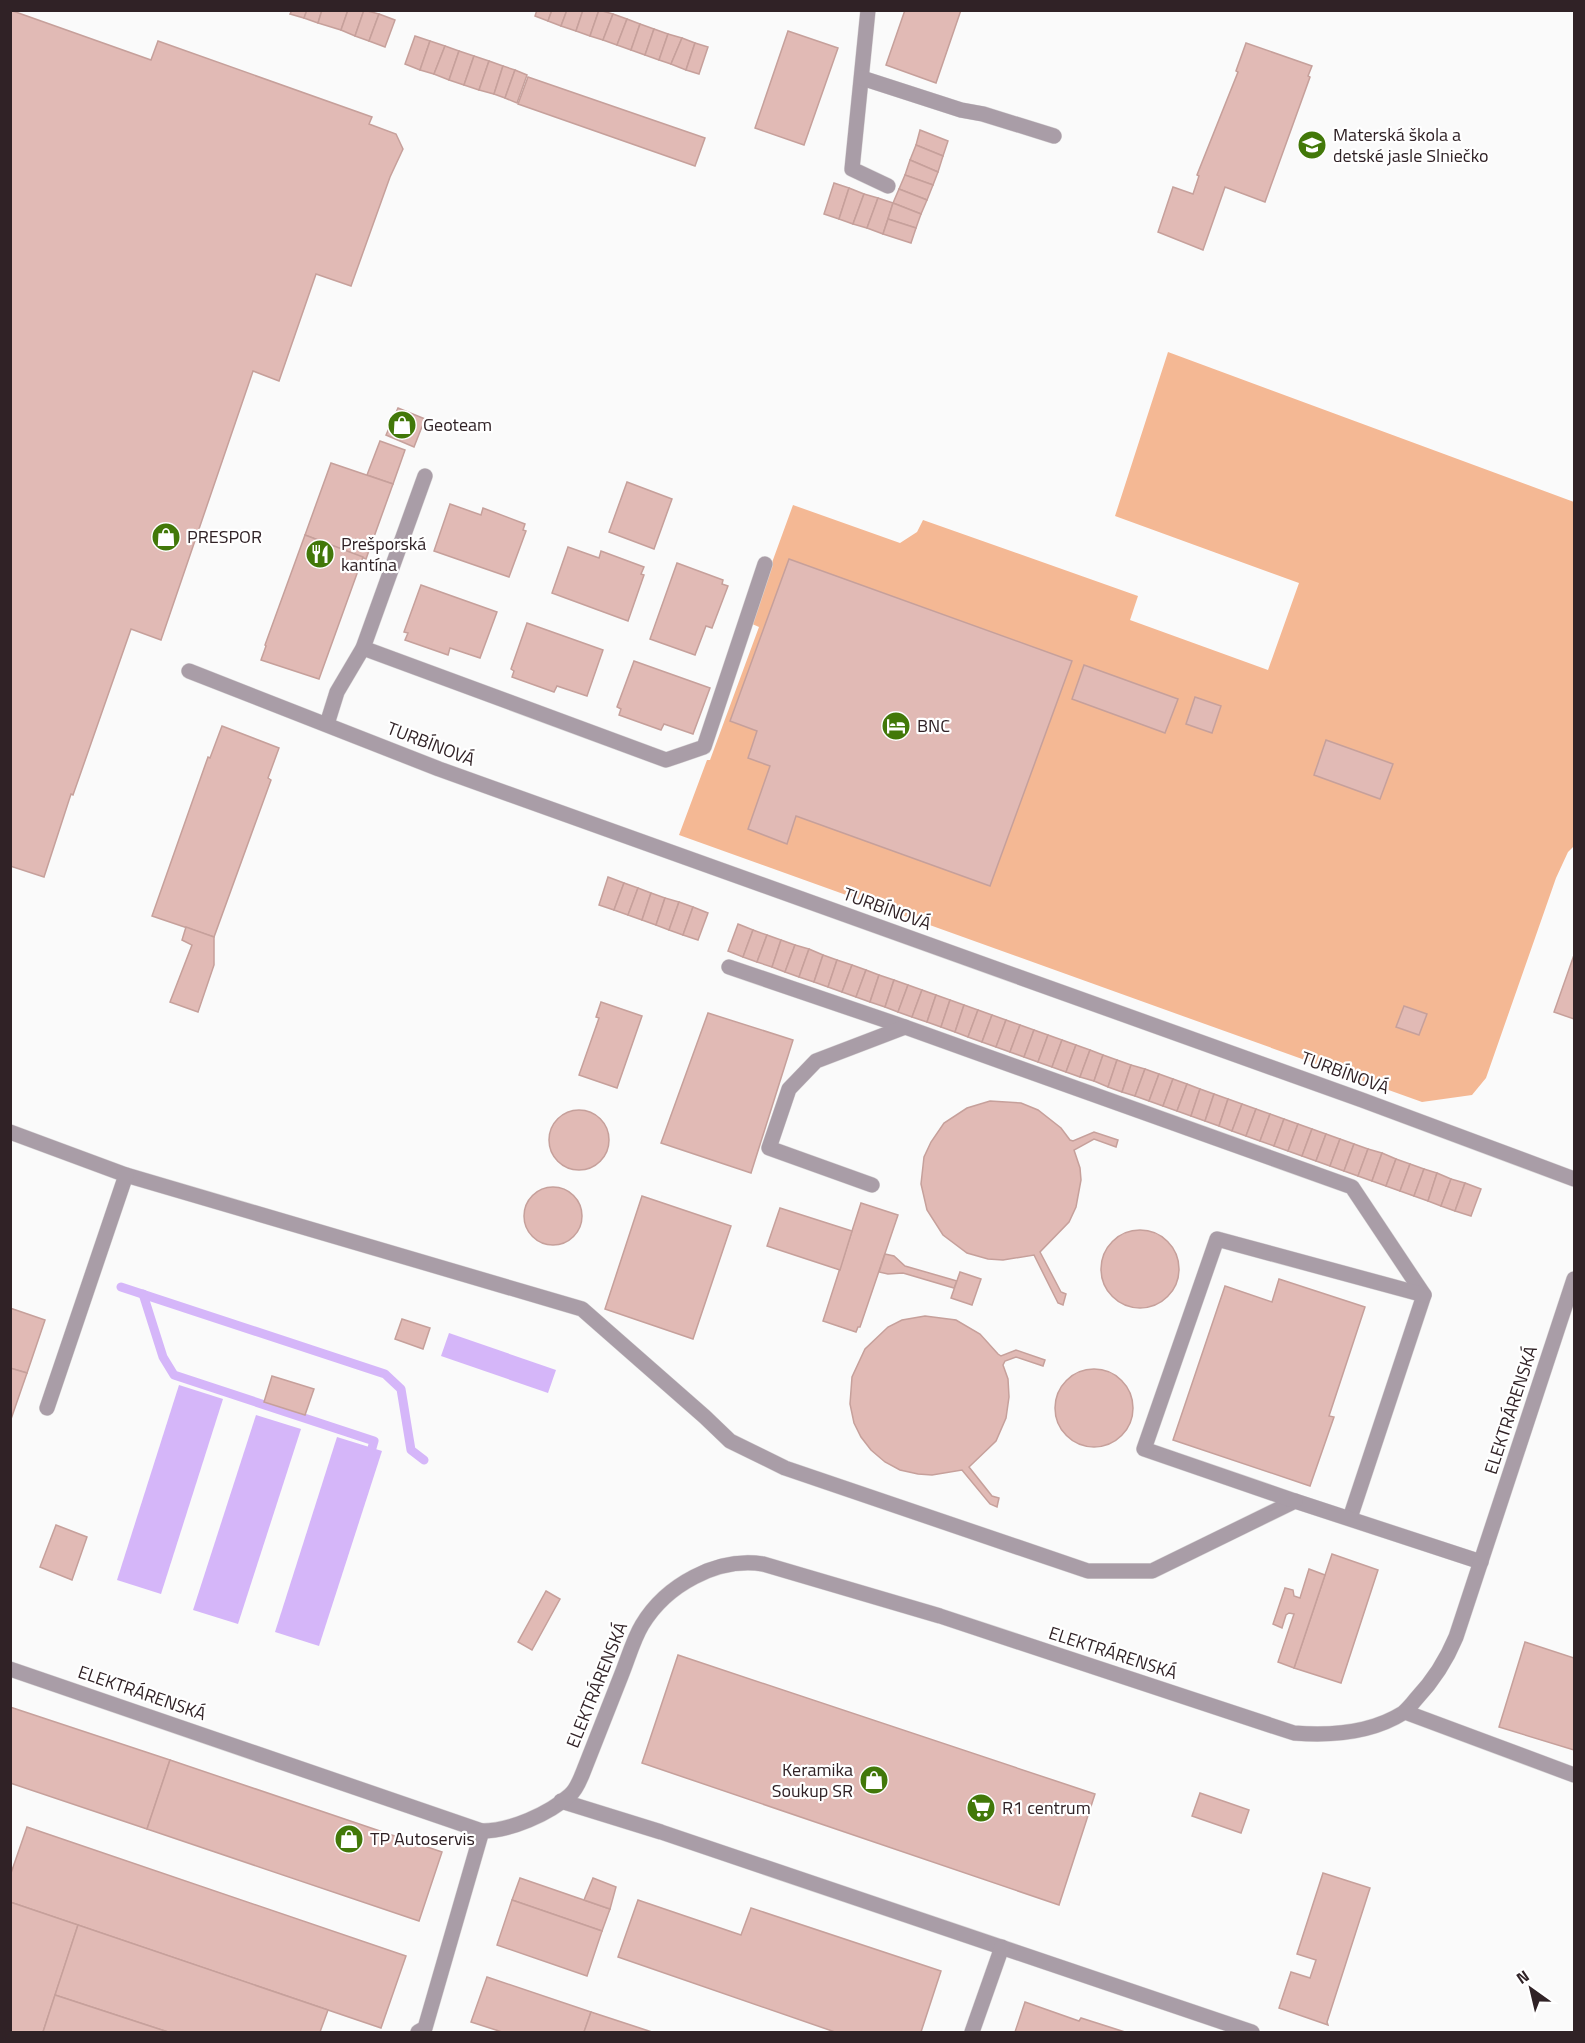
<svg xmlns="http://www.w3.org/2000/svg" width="1585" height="2043" font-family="'Titillium Web',sans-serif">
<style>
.green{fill:#f4b894}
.water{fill:#d5b6f9}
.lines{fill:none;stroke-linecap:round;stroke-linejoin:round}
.stream{stroke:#d5b6f9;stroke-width:9}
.building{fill:#e1bab5;stroke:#c6a09b;stroke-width:1.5}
.lane-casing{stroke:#dad7d8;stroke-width:16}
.street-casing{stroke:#dad7d8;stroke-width:16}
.lane{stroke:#a99da7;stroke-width:15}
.street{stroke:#a99da7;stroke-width:15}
.labels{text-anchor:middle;stroke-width:4.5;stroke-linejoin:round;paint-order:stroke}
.poi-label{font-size:18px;fill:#302226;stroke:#fff;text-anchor:start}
.street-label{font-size:18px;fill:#302226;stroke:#fff}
</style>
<rect width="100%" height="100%" fill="#fafafa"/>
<!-- green -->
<polygon class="green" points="1168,352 1574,502 1574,846 1568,852 1556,878 1486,1078 1472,1095 1422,1102 679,835 707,760 710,760 759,627 750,623 793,505 900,543 917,532 923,520 1138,596 1130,620 1268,670 1299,583 1115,516"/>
<!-- water -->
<g class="water">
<polygon points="449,1333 556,1370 548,1393 441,1356"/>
<polygon points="179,1385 223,1399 161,1594 117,1580"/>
<polygon points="256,1415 301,1429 238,1624 193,1610"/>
<polygon points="337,1437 382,1451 319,1646 275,1632"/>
</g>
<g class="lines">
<!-- stream -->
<g class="stream">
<polyline points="121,1287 385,1374 401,1389 411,1450 424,1460"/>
<polyline points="143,1294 163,1357 174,1375 374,1441 372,1448"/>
</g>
</g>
<!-- building -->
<g class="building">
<polygon points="10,10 151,60 158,41 372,117 369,124 396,134 403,149 390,177 351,286 316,274 279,381 253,371 161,640 131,629 73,795 71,794 44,877 10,866"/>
<polygon points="292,10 307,10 304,18 290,14"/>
<polygon points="307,10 322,10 318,23 304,18"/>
<polygon points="322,10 348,10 341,30 318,23"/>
<polygon points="348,10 364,10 355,36 341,30"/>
<polygon points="364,10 379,14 369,41 355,36"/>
<polygon points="537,10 552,10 548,21 535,16"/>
<polygon points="552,10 567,10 561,26 548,21"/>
<polygon points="567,10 583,10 576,31 561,26"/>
<polygon points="583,10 599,10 590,36 576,31"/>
<polygon points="599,10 613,14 603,40 590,36"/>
<polygon points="905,10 961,10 936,83 886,65"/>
<polygon points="379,14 395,20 385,47 369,41"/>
<polygon points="613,14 627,19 617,45 603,40"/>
<polygon points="627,19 640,24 631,50 617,45"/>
<polygon points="640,24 654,29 645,55 631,50"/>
<polygon points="654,29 668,34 659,60 645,55"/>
<polygon points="788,31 838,48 804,145 755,128"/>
<polygon points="668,34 682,38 671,64 659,60"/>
<polygon points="415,36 430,41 420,70 405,64"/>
<polygon points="682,38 695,43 686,70 671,64"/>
<polygon points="430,41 445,46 434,74 420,70"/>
<polygon points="695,43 708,47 699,74 686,70"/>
<polygon points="1246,43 1312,66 1308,76 1310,77 1265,202 1225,187 1203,250 1158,232 1173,187 1193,194 1199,176 1197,175 1238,72 1236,71"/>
<polygon points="445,46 459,51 449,80 434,74"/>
<polygon points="459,51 474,56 464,85 449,80"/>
<polygon points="474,56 489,61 479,90 464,85"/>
<polygon points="489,61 503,66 494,94 479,90"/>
<polygon points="503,66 515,70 505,98 494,94"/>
<polygon points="515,70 527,75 517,103 505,98"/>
<polygon points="528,77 705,138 695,166 518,104"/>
<polygon points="920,130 948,141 943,156 916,145"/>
<polygon points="916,145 943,156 938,172 910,160"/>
<polygon points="910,160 938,172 933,185 905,175"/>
<polygon points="905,175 933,185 927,200 899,189"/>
<polygon points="834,183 849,188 839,219 824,214"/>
<polygon points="849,188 864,194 853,224 839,219"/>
<polygon points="899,189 927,200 921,214 893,203"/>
<polygon points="864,194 878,198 867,228 853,224"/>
<polygon points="878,198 893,203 883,234 867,228"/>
<polygon points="893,203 921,214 916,228 888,219"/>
<polygon points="888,219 916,228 911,243 883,234"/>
<polygon points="398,408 425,419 414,447 386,435"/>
<polygon points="380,441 405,450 393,484 367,475"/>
<polygon points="331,463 393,484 366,559 305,535"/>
<polygon points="627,482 672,499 654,549 609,532"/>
<polygon points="450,504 481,515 483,508 525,524 523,530 526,531 509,577 434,551"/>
<polygon points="305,535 363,557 319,679 261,660 266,646 265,645"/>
<polygon points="568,547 599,558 601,551 644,567 641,574 644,575 628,621 552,593"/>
<polygon points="789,559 1072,661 990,886 796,816 787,844 748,829 770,766 748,758 757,731 730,721"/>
<polygon points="677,563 723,580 722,584 728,586 712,628 706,626 695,655 650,639"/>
<polygon points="421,585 497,612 480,658 450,648 448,655 405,640 408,633 404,632"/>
<polygon points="527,623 603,650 587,696 557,686 554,692 512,677 514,671 511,669"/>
<polygon points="634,661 710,688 693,734 664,724 661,730 619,715 621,709 617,707"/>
<polygon points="1084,665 1178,699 1165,733 1072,699"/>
<polygon points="1195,697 1221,706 1212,733 1186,724"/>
<polygon points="222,726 279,748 268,778 271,780 214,937 152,916 208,757 210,758"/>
<polygon points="1326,740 1393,764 1380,799 1314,775"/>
<polygon points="608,877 624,883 614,910 599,905"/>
<polygon points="624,883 638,888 628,915 614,910"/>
<polygon points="638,888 651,893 642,920 628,915"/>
<polygon points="651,893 665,898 656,925 642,920"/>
<polygon points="665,898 679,902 669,930 656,925"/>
<polygon points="679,902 693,907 683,935 669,930"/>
<polygon points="693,907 708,913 698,940 683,935"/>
<polygon points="738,924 753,930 743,957 728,951"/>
<polygon points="186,927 214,937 214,965 198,1012 170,1002 192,945 182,940"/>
<polygon points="753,930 767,935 757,962 743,957"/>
<polygon points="767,935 781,940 772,967 757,962"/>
<polygon points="781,940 795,945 785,972 772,967"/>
<polygon points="795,945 809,949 799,977 785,972"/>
<polygon points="809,949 823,955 814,982 799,977"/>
<polygon points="823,955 837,960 828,987 814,982"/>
<polygon points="1574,955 1574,1019 1554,1012"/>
<polygon points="837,960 852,965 842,992 828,987"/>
<polygon points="852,965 866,970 856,997 842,992"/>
<polygon points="866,970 879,975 870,1002 856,997"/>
<polygon points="879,975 894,980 885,1007 870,1002"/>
<polygon points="894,980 908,985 898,1012 885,1007"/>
<polygon points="908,985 922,990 912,1017 898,1012"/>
<polygon points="922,990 936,995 927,1022 912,1017"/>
<polygon points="936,995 950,1000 941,1027 927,1022"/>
<polygon points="950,1000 964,1005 955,1032 941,1027"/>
<polygon points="601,1002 642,1016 617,1088 579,1075 599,1018 596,1017"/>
<polygon points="964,1005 978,1010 968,1037 955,1032"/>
<polygon points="1404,1006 1427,1014 1419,1035 1396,1027"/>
<polygon points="978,1010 992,1015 982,1042 968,1037"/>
<polygon points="708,1013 793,1040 751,1173 661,1143"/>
<polygon points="992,1015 1006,1020 996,1047 982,1042"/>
<polygon points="1006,1020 1020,1025 1010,1052 996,1047"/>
<polygon points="1020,1025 1034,1030 1024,1057 1010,1052"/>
<polygon points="1034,1030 1048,1035 1038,1062 1024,1057"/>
<polygon points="1048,1035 1062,1040 1052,1067 1038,1062"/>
<polygon points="1062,1040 1076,1045 1066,1072 1052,1067"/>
<polygon points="1076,1045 1090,1050 1080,1077 1066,1072"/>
<polygon points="1090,1050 1103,1055 1094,1081 1080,1077"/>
<polygon points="1103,1055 1117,1060 1108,1087 1094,1081"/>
<polygon points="1117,1060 1131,1065 1122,1092 1108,1087"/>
<polygon points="1131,1065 1145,1069 1135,1096 1122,1092"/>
<polygon points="1145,1069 1159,1074 1149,1101 1135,1096"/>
<polygon points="1159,1074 1173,1079 1163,1106 1149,1101"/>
<polygon points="1173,1079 1187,1084 1177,1111 1163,1106"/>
<polygon points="1187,1084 1200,1089 1191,1116 1177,1111"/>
<polygon points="1200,1089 1214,1094 1205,1121 1191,1116"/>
<polygon points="1214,1094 1228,1099 1219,1126 1205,1121"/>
<polygon points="1228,1099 1242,1104 1232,1131 1219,1126"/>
<polygon points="990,1101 1021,1103 1038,1110 1061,1128 1070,1140 1073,1141 1094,1132 1118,1140 1116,1147 1094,1139 1074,1150 1080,1168 1081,1180 1076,1207 1069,1222 1040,1252 1061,1292 1066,1294 1063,1305 1058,1303 1034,1255 1003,1260 988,1259 967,1253 943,1235 927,1210 921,1184 924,1157 931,1142 944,1123 967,1108"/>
<polygon points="1242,1104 1256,1109 1246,1136 1232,1131"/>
<polygon points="1256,1109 1270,1114 1260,1141 1246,1136"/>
<circle cx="579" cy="1140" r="30"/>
<polygon points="1270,1114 1284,1119 1274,1146 1260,1141"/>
<polygon points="1284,1119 1298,1124 1288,1151 1274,1146"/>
<polygon points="1298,1124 1312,1129 1302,1156 1288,1151"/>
<polygon points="1312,1129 1326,1134 1316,1161 1302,1156"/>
<polygon points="1326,1134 1340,1139 1330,1166 1316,1161"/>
<polygon points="1340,1139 1354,1144 1344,1171 1330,1166"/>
<polygon points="1354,1144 1368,1149 1358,1176 1344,1171"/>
<polygon points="1368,1149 1382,1153 1372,1181 1358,1176"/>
<polygon points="1382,1153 1396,1159 1386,1186 1372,1181"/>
<polygon points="1396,1159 1410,1164 1400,1191 1386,1186"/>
<polygon points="1410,1164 1424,1169 1414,1196 1400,1191"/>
<polygon points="1424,1169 1437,1173 1428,1201 1414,1196"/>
<polygon points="1437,1173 1451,1179 1441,1206 1428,1201"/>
<polygon points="1451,1179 1465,1183 1455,1211 1441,1206"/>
<polygon points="1465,1183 1481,1189 1471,1216 1455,1211"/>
<circle cx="553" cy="1216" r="29"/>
<polygon points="642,1196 731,1226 693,1339 605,1309"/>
<polygon points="861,1203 898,1215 860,1327 858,1327 856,1332 823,1321"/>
<polygon points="780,1208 852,1231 840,1270 767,1246"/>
<circle cx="1140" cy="1269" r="39"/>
<polygon points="885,1254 894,1256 905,1266 957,1281 954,1288 903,1273 888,1274 879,1272"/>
<polygon points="960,1272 981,1279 972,1305 951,1298"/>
<polygon points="1279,1279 1365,1307 1329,1416 1334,1417 1310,1486 1173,1440 1225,1286 1272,1302"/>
<polygon points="10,1308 45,1320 27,1373 10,1368"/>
<polygon points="925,1316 956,1320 980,1334 998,1354 1001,1356 1016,1350 1045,1360 1043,1366 1016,1357 1005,1361 1003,1365 1008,1379 1009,1397 1006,1418 996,1441 969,1467 992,1496 999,1498 997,1507 990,1504 962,1470 932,1475 918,1474 900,1470 885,1462 871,1450 861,1437 854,1423 850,1404 852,1377 865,1349 888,1327 902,1320"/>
<polygon points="402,1319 430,1328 423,1349 395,1339"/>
<polygon points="10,1368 27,1373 10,1422"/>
<circle cx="1094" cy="1408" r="39"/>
<polygon points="272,1376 314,1389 305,1415 264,1402"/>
<polygon points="56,1525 87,1537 72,1580 40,1567"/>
<polygon points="1332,1554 1378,1570 1341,1683 1294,1668"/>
<polygon points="1309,1569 1325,1575 1294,1668 1278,1662 1294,1614 1289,1613 1286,1615 1282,1628 1273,1624 1285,1588 1293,1590 1294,1596 1300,1598"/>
<polygon points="546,1591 560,1599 532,1650 518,1642"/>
<polygon points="1525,1642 1574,1658 1574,1750 1499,1727"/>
<polygon points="678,1655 1095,1794 1059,1905 642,1763"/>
<polygon points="10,1707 170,1760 147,1829 10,1783"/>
<polygon points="170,1760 442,1852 419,1921 147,1829"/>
<polygon points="1200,1793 1249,1810 1241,1833 1192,1816"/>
<polygon points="27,1827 406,1956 381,2028 10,1902 10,1876"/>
<polygon points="1323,1873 1370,1888 1327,2022 1328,2025 1279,2008 1291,1972 1310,1978 1316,1960 1297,1954"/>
<polygon points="520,1878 610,1909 602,1931 512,1900"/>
<polygon points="593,1878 616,1887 610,1909 584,1900"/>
<polygon points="512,1900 602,1931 587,1976 497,1945"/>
<polygon points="638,1900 741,1935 751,1908 941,1971 921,2032 835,2032 618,1957"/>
<polygon points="10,1902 78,1925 43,2032 10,2032"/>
<polygon points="78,1925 328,2010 320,2032 168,2032 55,1995"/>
<polygon points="487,1977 591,2012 584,2032 502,2032 471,2022"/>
<polygon points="55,1995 168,2032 43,2032"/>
<polygon points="1025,2002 1079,2021 1081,2018 1125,2032 1015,2032"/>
<polygon points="591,2012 652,2032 584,2032"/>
</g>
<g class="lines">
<!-- lane casing -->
<g class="lane-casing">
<g id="lane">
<polyline points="868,10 852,169 888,186"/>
<polyline points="862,78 961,110 983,114 1054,136"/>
<polyline points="729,967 905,1027 1352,1187 1424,1295 1350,1518"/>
<polyline points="10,1132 126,1175 582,1309 705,1417 730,1441 785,1468 1088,1571 1152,1571 1295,1501 1481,1562"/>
<polyline points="872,1185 769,1148 789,1089 816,1061 905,1027"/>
<polyline points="47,1408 126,1175"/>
<polyline points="1295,1501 1144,1449 1217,1239 1424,1295"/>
<polyline points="561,1801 661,1832 1252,2032"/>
<polyline points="418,2032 425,2028 482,1831"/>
<polyline points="972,2032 1002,1947"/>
</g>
</g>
<!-- street casing -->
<g class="street-casing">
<g id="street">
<polyline points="363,648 666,760 704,747 765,564"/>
<polyline points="189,671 439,769 1362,1100 1574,1179"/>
<polyline points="327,724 337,692 363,648 425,476"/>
<path d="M10 1669 482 1831C510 1831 549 1814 570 1795 576 1790 579 1782 582 1775 595 1742 608 1709 621 1676 628 1659 633 1640 642 1625 666 1585 717 1557 763 1564L940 1616 1294 1733C1331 1736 1371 1733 1403 1713 1408 1709 1412 1704 1416 1699 1434 1680 1446 1661 1456 1637L1574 1279"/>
<polyline points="1405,1712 1574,1775"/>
</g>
</g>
<!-- lane -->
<use href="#lane" class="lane"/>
<!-- street -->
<use href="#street" class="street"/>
</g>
<!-- icons -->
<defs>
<g id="school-disc" transform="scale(1.5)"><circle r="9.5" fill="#427809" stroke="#fff"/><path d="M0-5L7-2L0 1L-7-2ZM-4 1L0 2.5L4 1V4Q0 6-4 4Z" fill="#fff"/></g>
<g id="shop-disc" transform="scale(1.5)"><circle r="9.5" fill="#427809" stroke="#fff"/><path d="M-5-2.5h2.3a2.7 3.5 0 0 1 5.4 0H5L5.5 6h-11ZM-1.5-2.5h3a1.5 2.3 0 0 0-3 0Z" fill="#fff"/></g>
<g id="restaurant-disc" transform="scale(1.5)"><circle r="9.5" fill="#427809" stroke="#fff"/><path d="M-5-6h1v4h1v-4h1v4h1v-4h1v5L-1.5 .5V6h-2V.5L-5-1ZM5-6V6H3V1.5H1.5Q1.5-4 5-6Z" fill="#fff"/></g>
<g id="hotel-disc" transform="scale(1.5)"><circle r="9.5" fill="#427809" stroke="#fff"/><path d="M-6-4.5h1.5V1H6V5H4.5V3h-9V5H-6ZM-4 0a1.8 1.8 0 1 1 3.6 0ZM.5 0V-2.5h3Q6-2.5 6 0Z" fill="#fff"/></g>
<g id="supermarket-disc" transform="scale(1.5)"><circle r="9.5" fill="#427809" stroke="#fff"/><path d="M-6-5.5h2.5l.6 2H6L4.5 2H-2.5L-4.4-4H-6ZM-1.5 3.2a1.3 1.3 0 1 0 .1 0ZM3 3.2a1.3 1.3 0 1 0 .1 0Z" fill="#fff"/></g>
</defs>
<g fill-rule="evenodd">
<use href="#school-disc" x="1312" y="145"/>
<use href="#shop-disc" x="402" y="425"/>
<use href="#shop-disc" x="166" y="537"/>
<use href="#restaurant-disc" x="320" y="554"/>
<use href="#hotel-disc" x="896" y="726"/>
<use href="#shop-disc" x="874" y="1780"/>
<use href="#supermarket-disc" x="981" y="1808"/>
<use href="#shop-disc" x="349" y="1839"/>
</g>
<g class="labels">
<!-- poi labels -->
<g class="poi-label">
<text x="1333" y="141">Materská škola a<tspan x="1333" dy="21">detské jasle Slniečko</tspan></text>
<text x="423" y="431">Geoteam</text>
<text x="187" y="543">PRESPOR</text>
<text x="341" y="550">Prešporská<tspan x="341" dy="21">kantína</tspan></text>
<text x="917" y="732">BNC</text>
<text x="853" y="1776" text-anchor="end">Keramika<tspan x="853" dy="21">Soukup SR</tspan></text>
<text x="1002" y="1814">R1 centrum</text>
<text x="370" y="1845">TP Autoservis</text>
</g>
<!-- street labels -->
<g class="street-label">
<text transform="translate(431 744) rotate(21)" y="6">TURBÍNOVÁ</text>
<text transform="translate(887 909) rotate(20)" y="6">TURBÍNOVÁ</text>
<text transform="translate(1345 1073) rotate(20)" y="6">TURBÍNOVÁ</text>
<text transform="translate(1511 1410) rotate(-72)" y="6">ELEKTRÁRENSKÁ</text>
<text transform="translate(1113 1653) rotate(18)" y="6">ELEKTRÁRENSKÁ</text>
<text transform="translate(597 1685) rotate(-68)" y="6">ELEKTRÁRENSKÁ</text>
<text transform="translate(142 1693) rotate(19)" y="6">ELEKTRÁRENSKÁ</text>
</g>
</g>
<!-- border -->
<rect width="1585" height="2043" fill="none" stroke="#302226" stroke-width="24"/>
<!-- north arrow -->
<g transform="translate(1531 1989) rotate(326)" stroke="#ffffff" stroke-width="4.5" paint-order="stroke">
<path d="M0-4.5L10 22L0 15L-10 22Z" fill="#302226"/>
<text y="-9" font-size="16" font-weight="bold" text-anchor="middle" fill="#302226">N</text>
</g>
</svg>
